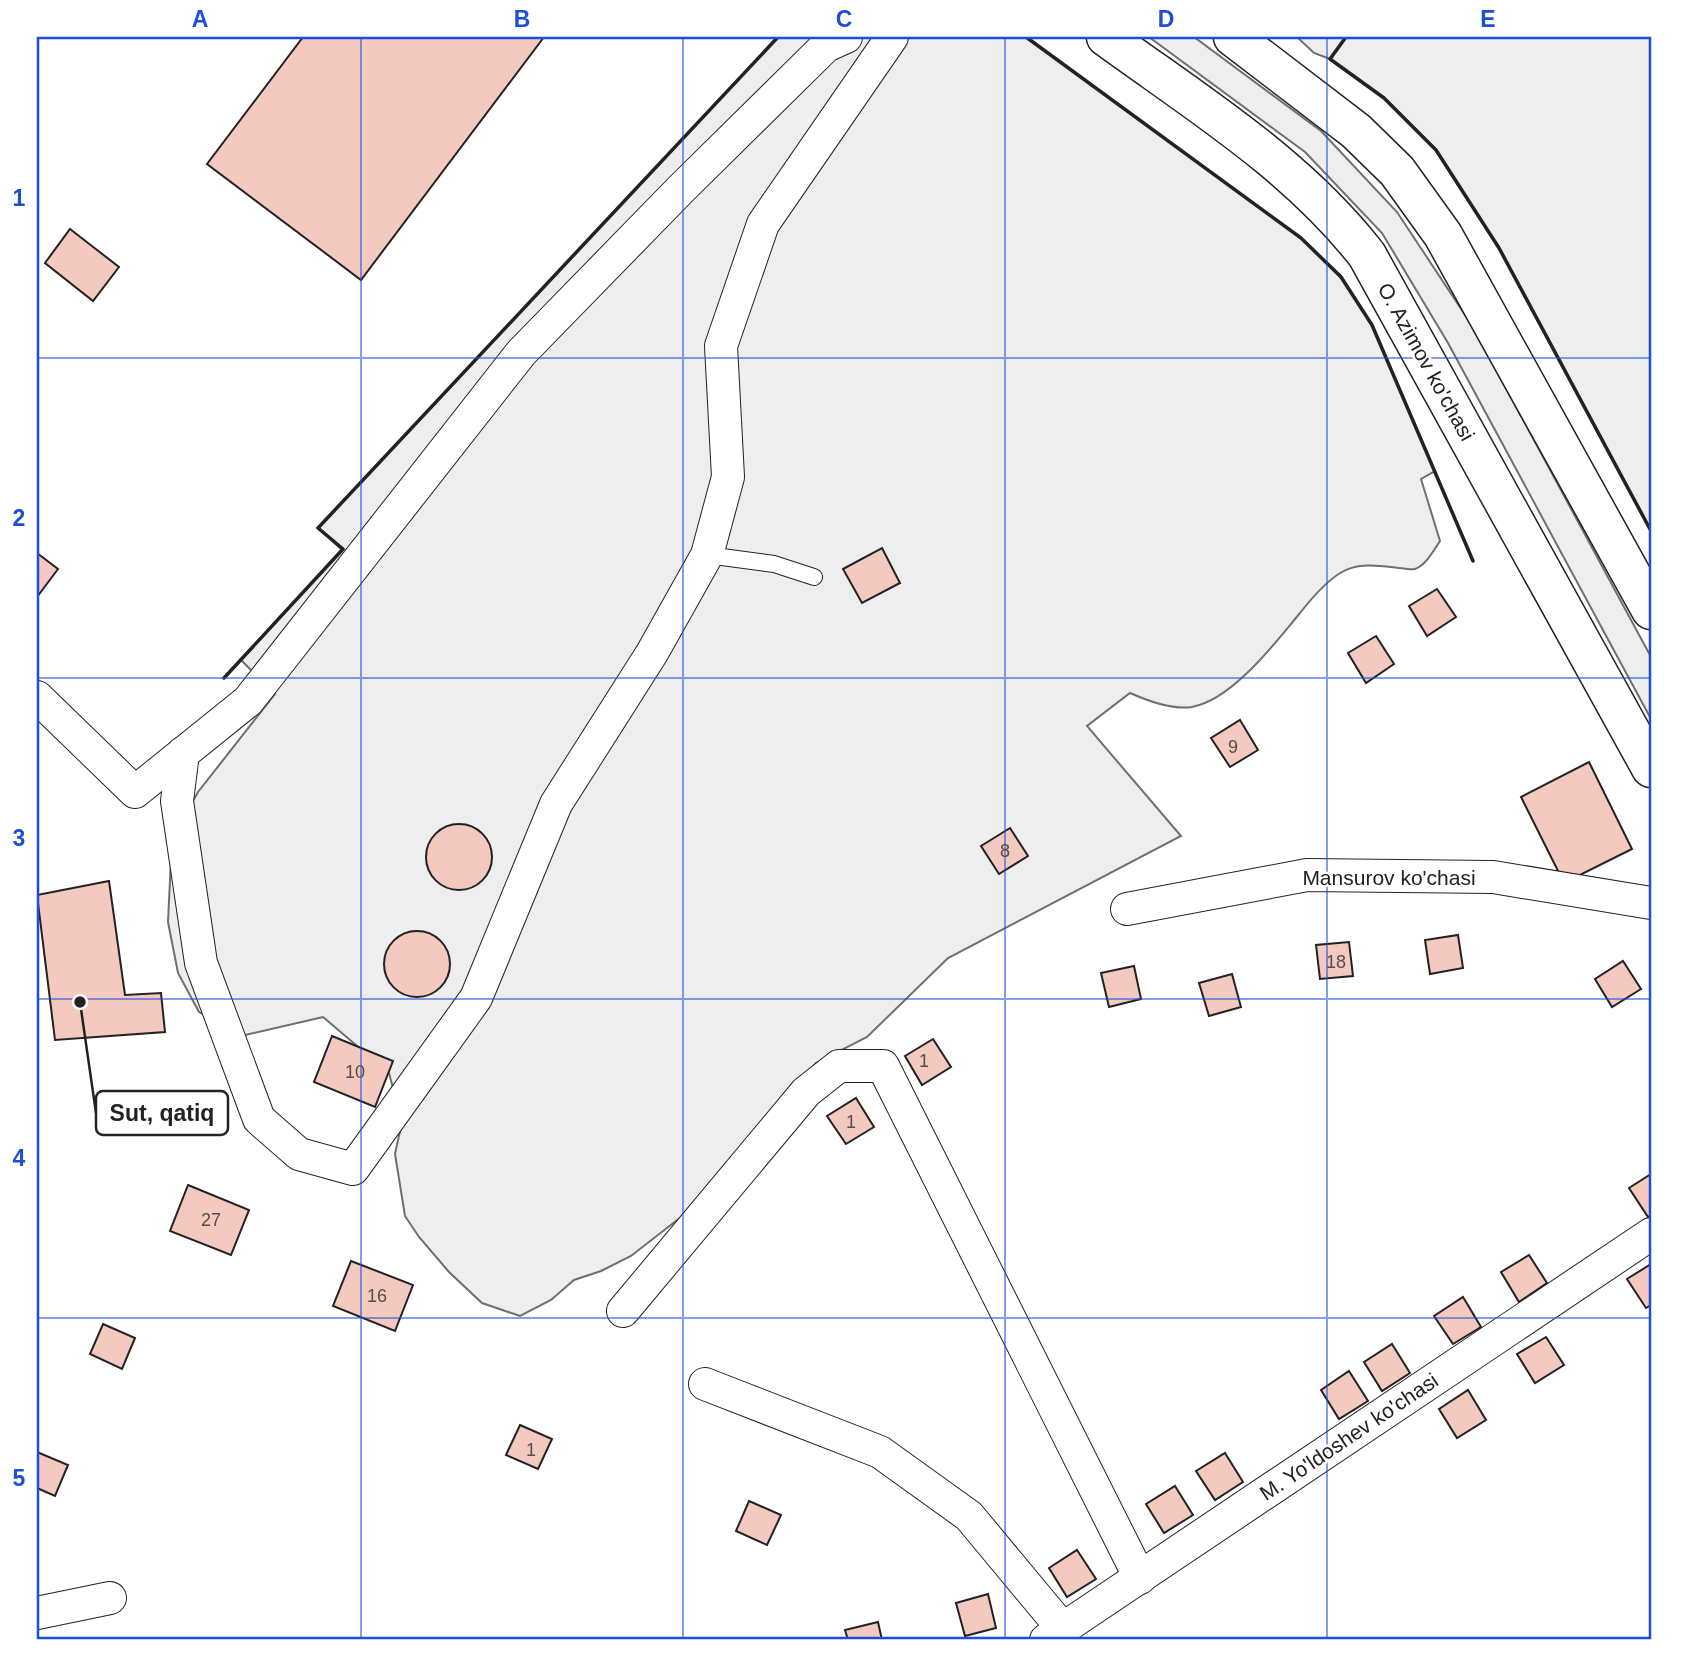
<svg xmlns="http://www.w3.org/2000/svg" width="1688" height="1677" font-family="Helvetica,sans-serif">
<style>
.green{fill:#eee;stroke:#6f6f6f;stroke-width:2}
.building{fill:#f3c9c0;stroke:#222;stroke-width:2}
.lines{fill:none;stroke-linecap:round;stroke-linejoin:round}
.service-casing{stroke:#222;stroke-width:18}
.minor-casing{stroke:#222;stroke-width:34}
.primary-casing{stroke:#222;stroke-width:41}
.service{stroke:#fff;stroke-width:16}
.minor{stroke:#fff;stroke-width:32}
.primary{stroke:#fff;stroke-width:38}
.fence{stroke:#222;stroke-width:2;stroke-dasharray:9 3.5;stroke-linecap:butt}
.wall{stroke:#222;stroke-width:3.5}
.grid{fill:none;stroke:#1d4ed8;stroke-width:2;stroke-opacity:0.55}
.labels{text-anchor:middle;stroke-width:5;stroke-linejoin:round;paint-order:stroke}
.number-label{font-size:18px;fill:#564c4a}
.street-label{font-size:21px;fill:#222;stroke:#fff}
.leader{fill:none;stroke:#222;stroke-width:2.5}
.callout-dot{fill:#222;stroke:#fff;stroke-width:2.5}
.callout{fill:#fff;stroke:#222;stroke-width:2.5}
.callout-label{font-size:23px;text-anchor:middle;font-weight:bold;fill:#222}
.neatline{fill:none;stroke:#1d4ed8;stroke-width:2.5}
.grid-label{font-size:23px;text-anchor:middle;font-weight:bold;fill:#1d4ed8}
</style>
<rect width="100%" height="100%" fill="#fff"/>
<!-- green -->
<g class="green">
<path d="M778 37H1026L1301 238 1341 276 1372 325 1435 471 1421 479 1440 541C1434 550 1426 565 1415 569 1411 570 1404 568 1399 568 1381 566 1359 562 1342 572 1326 581 1311 599 1300 613 1275 643 1232 700 1192 707 1172 710 1148 701 1130 693L1087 726 1181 836 948 958 867 1037 816 1063 681 1217 631 1256 601 1271 574 1280 551 1300 520 1316 482 1303 449 1272 419 1237 405 1216 395 1154 402 1122 389 1073 323 1017 241 1036 199 1012 178 973 168 922 172 839 198 792 275 694 241 660 342 550 318 528Z"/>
<polygon points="1149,37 1194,37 1321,131 1397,212 1473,327 1651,657 1651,719 1448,343 1382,233 1305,152"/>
<polygon points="1297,37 1651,37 1651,531 1499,248 1436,150 1384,98 1330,59 1314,53"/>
</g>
<!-- building -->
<g class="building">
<polygon points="303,37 544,37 361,280 207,164"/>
<polygon points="70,229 119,267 93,301 45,263"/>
<polygon points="882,548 900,583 862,603 843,569"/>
<polygon points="37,553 58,569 37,597"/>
<polygon points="1437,589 1456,617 1427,636 1409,606"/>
<polygon points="1376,636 1394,664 1366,683 1348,653"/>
<polygon points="1240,720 1258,750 1230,767 1211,738"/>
<polygon points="1589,762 1632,849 1564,883 1521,797"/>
<circle cx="459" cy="857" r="33"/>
<polygon points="1010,828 1028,856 999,874 981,846"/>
<polygon points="109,881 125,995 161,993 165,1032 55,1040 37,895"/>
<circle cx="417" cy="964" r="33"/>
<polygon points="1458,935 1463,968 1430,974 1425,940"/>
<polygon points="1349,942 1353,976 1320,979 1316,945"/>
<polygon points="1623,961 1641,989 1612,1007 1595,979"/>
<polygon points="1134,966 1141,999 1109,1007 1101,973"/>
<polygon points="1232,974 1241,1007 1209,1016 1199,983"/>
<polygon points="332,1036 393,1061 375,1107 314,1082"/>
<polygon points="933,1039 951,1067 922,1085 905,1056"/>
<polygon points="856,1098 874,1127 846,1144 827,1116"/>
<polygon points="1651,1174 1651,1215 1648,1217 1629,1188"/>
<polygon points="188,1185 249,1210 231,1255 170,1231"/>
<polygon points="1529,1255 1547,1283 1519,1302 1501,1272"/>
<polygon points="351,1261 413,1285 395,1331 333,1306"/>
<polygon points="1651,1264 1651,1305 1646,1308 1627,1279"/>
<polygon points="1463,1297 1481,1327 1453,1344 1434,1316"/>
<polygon points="103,1324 135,1338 122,1369 90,1354"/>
<polygon points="1546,1337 1564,1365 1535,1383 1517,1354"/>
<polygon points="1392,1344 1410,1373 1382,1391 1364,1362"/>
<polygon points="1349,1371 1368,1401 1339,1419 1321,1390"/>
<polygon points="1468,1390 1486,1420 1457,1438 1439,1409"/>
<polygon points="520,1425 552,1439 538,1469 506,1455"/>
<polygon points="37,1452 68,1465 55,1496 37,1488"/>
<polygon points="1225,1453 1243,1482 1215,1500 1196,1471"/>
<polygon points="1175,1486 1193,1515 1164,1533 1146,1504"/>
<polygon points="749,1501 781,1515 767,1545 736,1531"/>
<polygon points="1077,1550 1096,1579 1067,1597 1049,1568"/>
<polygon points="988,1594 996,1628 965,1636 956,1603"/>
<polygon points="878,1622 882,1640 848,1640 845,1630"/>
</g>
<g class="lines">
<!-- service casing -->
<g class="service-casing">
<polyline id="service" points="707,555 774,564 814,577"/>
</g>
<!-- minor casing -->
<g class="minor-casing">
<g id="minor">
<polyline points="37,697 135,792 248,701 521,353 681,189 826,46 846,37"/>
<polyline points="183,753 177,801 201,963 259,1119 299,1154 353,1169 476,998 556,804 652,653 707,555 728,477 721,346 763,224 892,37"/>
<polyline points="1127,909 1307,875 1493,877 1651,903"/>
<polyline points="623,1311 806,1092 839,1066 883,1066 1140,1578"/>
<polyline points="705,1384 880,1452 969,1516 1063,1629"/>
<polyline points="37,1613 110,1598"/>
<polyline points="1046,1640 1651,1234"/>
</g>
</g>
<!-- primary casing -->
<g class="primary-casing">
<g id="primary">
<path d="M1106 37C1198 104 1296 164 1367 255L1651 768"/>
<polyline points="1233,37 1356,131 1397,171 1443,235 1651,610"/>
</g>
</g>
<!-- service -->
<use href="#service" class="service"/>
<!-- minor -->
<use href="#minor" class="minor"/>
<!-- primary -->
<use href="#primary" class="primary"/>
<!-- fence -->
<polyline class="fence" points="1649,1640 1651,1637"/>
<!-- wall -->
<g class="wall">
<polyline points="1026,37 1301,238 1341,277 1372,325 1473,561"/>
<polyline points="1346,37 1330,59 1384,98 1436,150 1499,248 1651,531"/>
<polyline points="224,678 343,549 318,528 778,37"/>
</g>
</g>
<!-- grid -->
<path class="grid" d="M361 37V1640M683 37V1640M1005 37V1640M1327 37V1640M37 358H1651M37 678H1651M37 999H1651M37 1318H1651"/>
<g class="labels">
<!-- number labels -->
<g class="number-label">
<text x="1233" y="753">9</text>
<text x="1005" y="857">8</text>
<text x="1336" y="968">18</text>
<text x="924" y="1067">1</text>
<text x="355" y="1078">10</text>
<text x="851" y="1128">1</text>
<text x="211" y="1226">27</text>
<text x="377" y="1302">16</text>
<text x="531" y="1456">1</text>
</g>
<!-- street labels -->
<g class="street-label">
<text transform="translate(1426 362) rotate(61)" y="7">O. Azimov ko'chasi</text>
<text x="1389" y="885">Mansurov ko'chasi</text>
<text transform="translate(1349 1437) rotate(-34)" y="7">M. Yo'ldoshev ko'chasi</text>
</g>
</g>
<!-- callouts -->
<path class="leader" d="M80 1002L96 1113"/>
<circle class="callout-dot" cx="80" cy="1002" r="7"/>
<rect class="callout" x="96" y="1091" width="132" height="44" rx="7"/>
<g class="callout-label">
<text x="162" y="1121">Sut, qatiq</text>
</g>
<!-- border -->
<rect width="1688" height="1677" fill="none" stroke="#ffffff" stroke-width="77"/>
<rect x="38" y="38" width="1612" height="1600" class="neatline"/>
<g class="grid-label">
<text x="200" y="27">A</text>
<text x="522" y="27">B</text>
<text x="844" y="27">C</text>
<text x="1166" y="27">D</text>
<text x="1488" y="27">E</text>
<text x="19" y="206">1</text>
<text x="19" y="526">2</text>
<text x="19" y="846">3</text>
<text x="19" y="1166">4</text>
<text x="19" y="1486">5</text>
</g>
</svg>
